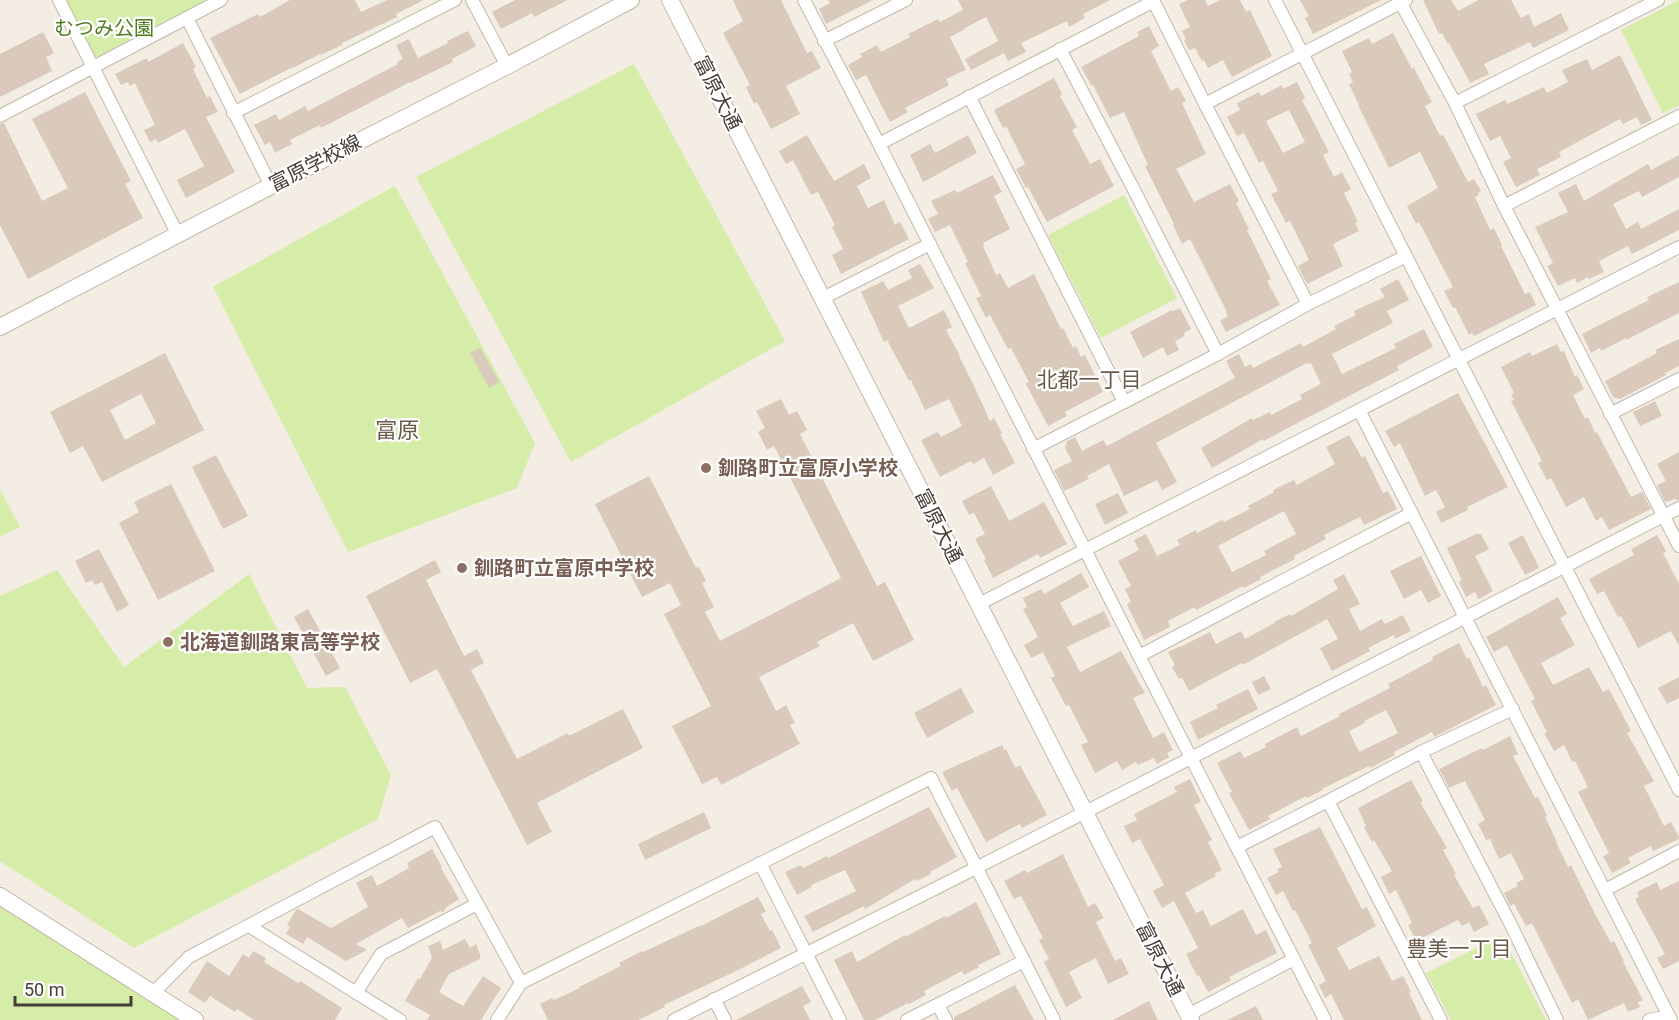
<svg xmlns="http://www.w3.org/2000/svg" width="1679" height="1020" font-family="Roboto,'Noto Sans JP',sans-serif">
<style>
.green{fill:#d6eca9}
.building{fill:#d9cabc;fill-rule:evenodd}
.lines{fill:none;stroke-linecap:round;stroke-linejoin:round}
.minor-casing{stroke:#c3b7a9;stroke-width:14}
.tertiary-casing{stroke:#c3b7a9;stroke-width:18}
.minor{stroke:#fff;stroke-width:12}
.tertiary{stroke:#fff;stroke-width:16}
.education-dot{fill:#8d6e63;stroke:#fff;stroke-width:2}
.labels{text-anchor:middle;stroke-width:4.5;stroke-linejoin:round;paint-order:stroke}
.park-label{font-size:20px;fill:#4f7d22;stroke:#fff}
.street-label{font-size:20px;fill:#473d34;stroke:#fff}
.education-label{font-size:20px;font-weight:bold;fill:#785e54;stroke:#fff;text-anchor:start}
.neighbourhood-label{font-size:21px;fill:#6a5a4a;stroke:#fff}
.quarter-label{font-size:22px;fill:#6a5a4a;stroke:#fff}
</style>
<rect width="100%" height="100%" fill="#f4ede4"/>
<!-- green -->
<g class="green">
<polygon points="59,0 220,0 93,66"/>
<polygon points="1679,0 1679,105 1663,113 1621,30"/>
<polygon points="634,64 785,341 571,462 416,177"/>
<polygon points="395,186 535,443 517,488 348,552 213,287"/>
<polygon points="1124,195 1177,298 1101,338 1048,235"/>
<polygon points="0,489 20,527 0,537"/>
<polygon points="57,570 124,667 249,574 307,688 345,687 391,775 378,819 134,948 0,861 0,596"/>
<polygon points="0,896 195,1020 0,1020"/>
<polygon points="1502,935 1546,1020 1451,1020 1426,973"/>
</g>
<!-- building -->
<g class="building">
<polygon points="290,0 355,0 361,12 387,0 424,0 396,14 397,17 342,43 342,45 321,55 320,54 293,68 293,67 240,94 210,38 258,14 260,17"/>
<polygon points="515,0 568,0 534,17 532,13 501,29 492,12"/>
<polygon points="733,0 781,0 807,53 812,51 821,68 786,86 800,114 771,129 757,102 754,104 746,87 750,85 723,33 743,21"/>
<polygon points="828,0 873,0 826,24 819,9 830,3"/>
<polygon points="958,0 1110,0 1083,14 1085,18 1069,27 1067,21 1021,43 1026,52 1008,61 1004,53 971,70 965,59 998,41 986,17 965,28 965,29 950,37 966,70 946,79 949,85 905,108 908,112 890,122 866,75 856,80 848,65 862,57 860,54 877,45 881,52 910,37 908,34 938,19 940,22 963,10"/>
<polygon points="1188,0 1205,0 1208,6 1220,0 1240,0 1246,12 1250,10 1272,56 1232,77 1223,60 1208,68 1204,60 1202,61 1195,48 1189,50 1184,40 1186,39 1182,31 1190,27 1179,4"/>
<polygon points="1300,0 1381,0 1313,34 1305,18 1309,16"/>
<polygon points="1423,0 1451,0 1458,11 1479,0 1511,0 1521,18 1529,14 1534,27 1561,13 1569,30 1533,48 1530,42 1484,64 1489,74 1470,83 1449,43 1448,44 1442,33 1439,34"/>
<polygon points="1149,26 1159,46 1151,51 1171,91 1178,87 1186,101 1182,103 1206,154 1176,169 1177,170 1194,202 1230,184 1239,201 1236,203 1249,229 1247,230 1271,279 1267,281 1280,305 1226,332 1220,321 1228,316 1226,312 1227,312 1190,239 1182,244 1173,225 1174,224 1145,166 1148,165 1124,112 1110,118 1093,85 1091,85 1081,67 1139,36 1137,32"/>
<polygon points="468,31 476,46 452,59 453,62 410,83 410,82 321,128 320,125 290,140 292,144 275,153 270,142 265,145 254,125 276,114 279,120 305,106 308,111 398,64 397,62 403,59 396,45 409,39 418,58 448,43 447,41"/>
<polygon points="43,32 54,53 46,57 52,71 0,97 0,54"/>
<polygon points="1393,33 1412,69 1414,68 1432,102 1425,106 1440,136 1443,135 1446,140 1468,182 1474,179 1481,191 1478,193 1479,195 1475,197 1490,230 1494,228 1502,245 1501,246 1525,294 1530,292 1536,305 1474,336 1472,333 1469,335 1455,307 1453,308 1444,291 1453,287 1419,222 1416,224 1407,206 1438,188 1420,152 1389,168 1358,105 1359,105 1349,84 1353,82 1349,74 1352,72 1342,51 1369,38 1372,44"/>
<polygon points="183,43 196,67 193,69 203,90 207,98 210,96 218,112 206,117 235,172 186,198 177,180 204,166 185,129 158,143 156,139 150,142 144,130 155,125 135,83 130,86 128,82 121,85 115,74 147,58 148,62"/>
<polygon points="1620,55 1652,120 1641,125 1637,117 1623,124 1620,119 1559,152 1561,157 1537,169 1540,175 1516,187 1503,162 1511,158 1500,136 1490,141 1476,114 1505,100 1507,104 1544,87 1547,93 1568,82 1562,70 1587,59 1592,70"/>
<polygon points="1054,78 1062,94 1060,96 1077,127 1072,130 1090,164 1100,159 1114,186 1047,222 1028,187 1026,188 1016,169 1025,164 1006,126 1003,128 994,110"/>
<path d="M1297 82 1305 98 1302 100 1329 152 1323 155 1334 177 1342 172 1351 189 1344 193 1358 222 1355 223 1359 231 1333 244 1343 266 1307 284 1298 266 1309 260 1290 221 1286 223 1271 194 1278 191 1263 161 1259 163 1244 133 1237 136 1227 117 1240 110 1237 103 1259 92 1261 96 1282 85 1283 89ZM1289 110 1305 142 1283 153 1266 121Z"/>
<polygon points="85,92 131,181 125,184 143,218 28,279 0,225 0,124 4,123 42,201 68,188 32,119"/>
<polygon points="807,135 834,181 864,164 871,178 857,186 868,208 884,200 895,225 900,222 909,239 841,274 832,255 843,249 832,227 835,225 818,192 811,195 793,160 786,164 779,151"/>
<polygon points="968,135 977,153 923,182 910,155 930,144 935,153"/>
<polygon points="1679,155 1679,177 1642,197 1639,191 1613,204 1626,229 1638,222 1641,229 1679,209 1679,230 1632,254 1628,246 1599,261 1604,272 1589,279 1588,277 1577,283 1575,278 1558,286 1547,266 1553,263 1535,227 1568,212 1558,193 1576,184 1584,201 1648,164 1651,170"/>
<polygon points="993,175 1002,192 994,196 1010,229 983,243 984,245 983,246 996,275 1000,273 1008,288 1034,274 1061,329 1063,328 1073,348 1076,346 1081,357 1085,355 1103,392 1065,412 1067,416 1048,426 1026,384 1029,382 1011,348 1008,349 990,315 986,318 976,298 981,296 965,263 968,262 950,225 935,232 928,219 938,214 931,201 955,190 957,193"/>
<polygon points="920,264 934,288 898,306 909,328 944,310 952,327 946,330 960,356 959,356 976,390 990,421 994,418 1002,433 1000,434 1015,463 993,475 984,458 973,464 971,461 940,477 921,440 938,432 941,437 962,426 949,399 925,410 911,380 909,381 887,340 884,342 861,292 883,281 888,290 912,278 908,270"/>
<polygon points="1398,279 1409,300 1387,311 1393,323 1332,354 1342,374 1396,348 1394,344 1424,329 1433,347 1397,366 1399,370 1282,431 1264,441 1263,439 1212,468 1201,448 1252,418 1253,420 1270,412 1271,415 1302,399 1300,395 1321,384 1311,363 1308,364 1307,363 1156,443 1177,482 1162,490 1157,480 1124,496 1109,464 1087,476 1089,479 1064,491 1054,470 1072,461 1065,448 1067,441 1075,437 1082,451 1103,440 1107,446 1235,378 1226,361 1233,357 1239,354 1245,367 1251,364 1253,368 1301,343 1303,347 1336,329 1334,326 1356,315 1354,311 1385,297 1380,289"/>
<polygon points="1679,282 1679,313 1626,340 1626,338 1601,351 1600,348 1591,353 1582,334 1649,300 1647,297"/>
<polygon points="1180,308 1191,329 1184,333 1185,336 1175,341 1179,350 1167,356 1163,347 1143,358 1130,332 1172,310 1173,311"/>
<polygon points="1679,339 1679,366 1665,373 1666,375 1620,399 1613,397 1605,381 1657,353 1655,350"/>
<polygon points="1557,344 1561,352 1564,351 1575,377 1577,375 1584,389 1573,395 1585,419 1588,417 1595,433 1597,432 1631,497 1642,492 1651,509 1609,530 1602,517 1596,521 1584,497 1566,507 1551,478 1547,480 1538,463 1542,461 1511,401 1514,400 1511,394 1514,393 1501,367 1530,352 1532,356"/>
<polygon points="480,348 499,382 489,388 470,353"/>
<path d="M165 353 204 430 102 482 83 446 70 453 50 412ZM141 394 156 423 125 440 110 410Z"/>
<polygon points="1458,393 1508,487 1467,507 1468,510 1441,523 1436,512 1445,507 1436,490 1425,496 1400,443 1394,447 1385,431"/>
<polygon points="781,399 789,415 797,411 807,430 800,434 877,586 885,582 914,640 873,661 853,623 817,642 820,646 759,677 776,711 786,705 795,723 790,725 800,744 721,785 717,777 702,784 672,726 711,706 664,614 681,605 670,583 642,597 595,504 649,476 696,568 699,567 706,581 702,583 714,607 705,612 720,641 841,578 774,446 767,450 758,432 765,428 756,411"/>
<polygon points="1655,401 1662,416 1640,426 1633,412"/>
<path d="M1349 435 1362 458 1365 456 1383 493 1388 491 1397 509 1364 525 1360 517 1324 535 1326 539 1294 556 1295 559 1260 577 1261 579 1244 588 1243 586 1196 610 1195 607 1168 621 1170 627 1144 640 1127 604 1131 602 1125 589 1131 586 1118 561 1139 550 1134 540 1146 534 1157 556 1180 545 1177 540 1196 530 1197 533 1222 520 1224 522 1250 509 1248 506 1274 492 1273 490 1294 480 1297 485 1335 464 1326 447ZM1284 511 1296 534 1264 551 1266 555 1232 572 1218 546Z"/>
<polygon points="1679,452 1679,500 1676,500 1675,499 1665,502 1657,485 1666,481 1657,464"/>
<polygon points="216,455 248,516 223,529 192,467"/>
<polygon points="171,484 215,571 158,600 119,523 139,512 134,502"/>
<polygon points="991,486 1009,521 1044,502 1067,544 1040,558 1038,554 993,578 984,560 986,559 975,539 985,534 974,513 969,515 962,501"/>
<polygon points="1118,493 1128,513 1105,525 1095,504"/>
<polygon points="1476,534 1481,534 1489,549 1475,556 1493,591 1479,599 1475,592 1466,597 1459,582 1462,580 1447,548"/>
<polygon points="1523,535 1539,568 1525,575 1508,543"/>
<polygon points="1657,535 1666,551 1663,553 1679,584 1679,646 1671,631 1638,648 1621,616 1618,617 1604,591 1597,594 1589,579 1634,555 1631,549"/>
<polygon points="99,549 129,605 117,612 102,582 95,585 92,580 86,583 75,561"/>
<polygon points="1421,556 1441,596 1428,603 1421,590 1404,599 1390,571"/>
<polygon points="435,560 441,572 426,580 464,656 477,649 484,663 471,670 517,759 568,733 569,736 623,709 643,748 537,803 552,832 527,845 437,669 410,683 366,596"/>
<polygon points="1081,573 1089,587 1060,603 1073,626 1104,611 1111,626 1067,647 1080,672 1121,651 1145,693 1133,698 1153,738 1164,732 1173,750 1167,753 1169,757 1157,764 1154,758 1138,765 1136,762 1122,770 1117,761 1095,773 1081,745 1088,742 1069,705 1066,706 1051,678 1055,676 1043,652 1031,658 1024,645 1038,637 1023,609 1027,607 1023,598 1041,589 1044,594"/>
<polygon points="1344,574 1360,604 1349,609 1360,631 1382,619 1385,624 1403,615 1411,631 1395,639 1394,635 1368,648 1370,651 1332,671 1320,648 1338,639 1327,619 1243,665 1242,663 1189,691 1182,678 1179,679 1172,667 1175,665 1168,652 1180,646 1180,647 1210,632 1216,644 1241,631 1245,639 1275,623 1274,622 1290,614 1291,616 1338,589 1333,580"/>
<polygon points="1558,597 1567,614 1560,618 1575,645 1541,663 1553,685 1589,667 1603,692 1609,689 1631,731 1627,733 1654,781 1644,786 1664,826 1671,822 1679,837 1679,839 1653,851 1651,846 1628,858 1631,863 1612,873 1603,856 1609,853 1578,792 1588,787 1575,761 1572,762 1564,745 1554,751 1544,733 1547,732 1531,701 1535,699 1507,645 1494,652 1486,637"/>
<polygon points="308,609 340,668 326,676 294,617"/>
<path d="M1459 643 1467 659 1469 657 1483 687 1486 685 1496 705 1434 737 1432 732 1394 752 1395 755 1370 768 1369 766 1322 789 1323 790 1307 798 1306 796 1268 816 1270 819 1249 830 1229 793 1232 792 1217 763 1241 751 1244 758 1266 747 1265 744 1297 727 1301 736 1340 716 1339 714 1390 688 1388 684 1433 660 1432 657ZM1386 710 1398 733 1359 752 1349 731 1365 723 1364 721Z"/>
<polygon points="1264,676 1271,689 1258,695 1252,682"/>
<polygon points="1679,677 1679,698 1667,704 1658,688"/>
<polygon points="961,688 974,712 927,738 914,713"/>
<polygon points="1248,689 1258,709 1198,740 1190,722 1218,708 1216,705"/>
<polygon points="1510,736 1518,754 1513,756 1535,798 1538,797 1547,816 1545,817 1557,842 1556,842 1568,867 1571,865 1595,914 1611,943 1614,941 1624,961 1623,962 1643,1000 1638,1002 1640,1007 1628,1012 1624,1003 1588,1020 1578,999 1572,1003 1532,923 1526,926 1514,904 1510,906 1504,893 1518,886 1516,883 1524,879 1511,853 1499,859 1490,839 1486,840 1478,824 1485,820 1465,781 1449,788 1439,769 1482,748 1483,750"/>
<polygon points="1002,745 1004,750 1006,749 1015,768 1020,765 1047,815 1022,828 1020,824 986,842 957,788 952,791 942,772"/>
<polygon points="1190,779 1201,802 1194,805 1212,840 1208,842 1222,870 1214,874 1216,876 1185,893 1196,913 1203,910 1211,926 1243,909 1256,935 1266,930 1277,953 1229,977 1231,980 1208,992 1199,975 1197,976 1186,954 1198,948 1174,901 1162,908 1153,891 1164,885 1140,839 1132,843 1124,826 1137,820 1134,814 1177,792 1174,787"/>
<polygon points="1411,780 1423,801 1420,802 1447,848 1443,850 1456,874 1454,875 1473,908 1479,905 1489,924 1474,932 1469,922 1462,926 1458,920 1416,941 1408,925 1412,923 1396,890 1389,894 1381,877 1392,871 1374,840 1372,842 1364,827 1366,826 1358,808"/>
<polygon points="929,807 957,857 930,872 931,874 916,881 915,879 865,909 864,906 813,932 804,916 856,891 845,870 811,885 812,887 797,895 785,872 801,865 803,868 827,856 828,858"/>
<polygon points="704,812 711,828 645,860 638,844"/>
<polygon points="1320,827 1362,909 1367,907 1376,926 1337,948 1349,970 1379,956 1392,981 1403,976 1411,992 1409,993 1422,1020 1344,1020 1331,994 1325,998 1319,985 1326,981 1308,945 1312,943 1295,910 1293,911 1283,891 1276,895 1267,878 1279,872 1277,869 1282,867 1273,849"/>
<polygon points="432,849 442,867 441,868 459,899 445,908 444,912 440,911 408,928 402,918 356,944 367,950 346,961 307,937 303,944 286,934 290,927 287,925 296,910 298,909 331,928 368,907 356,883 372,875 377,886 409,868 407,863"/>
<polygon points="1063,854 1088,907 1095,903 1104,918 1096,922 1115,961 1121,958 1129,974 1108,984 1096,958 1069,972 1082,998 1066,1007 1044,962 1049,959 1039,940 1043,938 1021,896 1014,899 1004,881 1025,870 1027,873"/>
<polygon points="1679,881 1679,961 1663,969 1657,958 1665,954 1635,899 1639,897 1637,892 1657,882 1660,890"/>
<polygon points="758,897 766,911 761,914 770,931 772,930 781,948 736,971 664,1005 665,1007 638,1020 548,1020 540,1004 552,998 554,1000 580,988 579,987 621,966 619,963 642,951 643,952 701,925 701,926"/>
<polygon points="976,902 1001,954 978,965 979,967 964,975 962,971 924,991 926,995 909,1004 908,1003 875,1020 864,1020 834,960 852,951 857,962 905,935 905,937 945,916 946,918"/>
<polygon points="465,939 470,948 476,944 480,954 480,959 449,974 439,992 463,1006 483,976 501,988 481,1020 427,1020 430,1015 405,1001 418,978 420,979 432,958 428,946 440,941 443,950"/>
<polygon points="253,951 266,958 264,962 298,983 300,981 342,1008 335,1020 254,1020 237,1009 235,1012 210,996 205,1003 188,992 207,961 229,976 243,954 249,958"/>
<polygon points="1015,985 1034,1020 954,1020 954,1017"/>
<polygon points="802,986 811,1002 803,1006 810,1020 736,1020"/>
<polygon points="1149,1001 1158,1020 1113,1020"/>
<polygon points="1256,1006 1263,1020 1227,1020"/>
</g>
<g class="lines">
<!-- minor casing -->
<g class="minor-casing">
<g id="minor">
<polyline points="59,0 178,235"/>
<polyline points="472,0 507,66"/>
<polyline points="804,0 879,144 1139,656 1325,1020"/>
<polyline points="1153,0 1205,104 1308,304"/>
<polyline points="1275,0 1679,790"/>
<polyline points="1399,0 1455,103 1504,206 1679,546"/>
<polyline points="187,18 271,186"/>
<polyline points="824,41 906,0"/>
<polyline points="1060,49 1132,186 1218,354"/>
<polyline points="969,96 1124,402"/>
<polyline points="1455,103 1658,0"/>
<polyline points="1205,104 1406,0"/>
<polyline points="233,113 455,0"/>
<polyline points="0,116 221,0"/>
<polyline points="879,144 1154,1"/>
<polyline points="1504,206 1679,116"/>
<polyline points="823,298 930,244"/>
<polyline points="1359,410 1671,1020"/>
<polyline points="1610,414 1679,379"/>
<polyline points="1033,449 1218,354 1308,304 1406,256"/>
<polyline points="979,604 1679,247"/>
<polyline points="1139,656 1412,513"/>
<polyline points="1421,752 1510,923 1557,1020"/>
<polyline points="1328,801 1441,1020"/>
<polyline points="1237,847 1328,801 1421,752 1513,709"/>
<polyline points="760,863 840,1020"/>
<polyline points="1605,890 1679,851"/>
<polyline points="249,926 400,1020"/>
<polyline points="356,993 381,954 477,904"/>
<polyline points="152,994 189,957 435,827 521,983"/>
<polyline points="714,999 725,1020"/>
<polyline points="938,1005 946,1020"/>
<polyline points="1188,1015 1294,959"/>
<polyline points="497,1020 521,983 931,778 1054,1020"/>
<polyline points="674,1020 976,868 1679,508"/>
<polyline points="907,1020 1024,961"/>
<polyline points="1649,1020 1669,1016"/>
</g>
</g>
<!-- tertiary casing -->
<g class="tertiary-casing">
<g id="tertiary">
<polyline points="670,0 1191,1020"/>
<polyline points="0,327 271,186 507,66 631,0"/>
<polyline points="0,896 195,1020"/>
</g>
</g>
<!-- minor -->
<use href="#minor" class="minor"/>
<!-- tertiary -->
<use href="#tertiary" class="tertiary"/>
</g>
<!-- markers -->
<g class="education-dot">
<circle cx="706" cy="468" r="6"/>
<circle cx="462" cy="568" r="6"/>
<circle cx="168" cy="642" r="6"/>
</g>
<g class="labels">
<!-- park labels -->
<g class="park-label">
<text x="104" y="35">むつみ公園</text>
</g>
<!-- street labels -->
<g class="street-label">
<text transform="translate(718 93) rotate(63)" y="7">富原大通</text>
<text transform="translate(315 163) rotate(-27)" y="7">富原学校線</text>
<text transform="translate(939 526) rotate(63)" y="7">富原大通</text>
<text transform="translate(1160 959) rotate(63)" y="7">富原大通</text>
</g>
<!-- education labels -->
<g class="education-label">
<text x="718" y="475">釧路町立富原小学校</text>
<text x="474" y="575">釧路町立富原中学校</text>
<text x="180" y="649">北海道釧路東高等学校</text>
</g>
<!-- neighbourhood labels -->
<g class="neighbourhood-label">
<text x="1089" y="387">北都一丁目</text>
<text x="1459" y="956">豊美一丁目</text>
</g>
<!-- quarter labels -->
<g class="quarter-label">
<text x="397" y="438">富原</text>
</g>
</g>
<!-- scale -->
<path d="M15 996v9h116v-9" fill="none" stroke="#473d34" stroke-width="3"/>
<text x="24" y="996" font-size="18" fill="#473d34" stroke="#ffffff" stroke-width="4.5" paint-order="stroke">50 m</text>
</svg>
